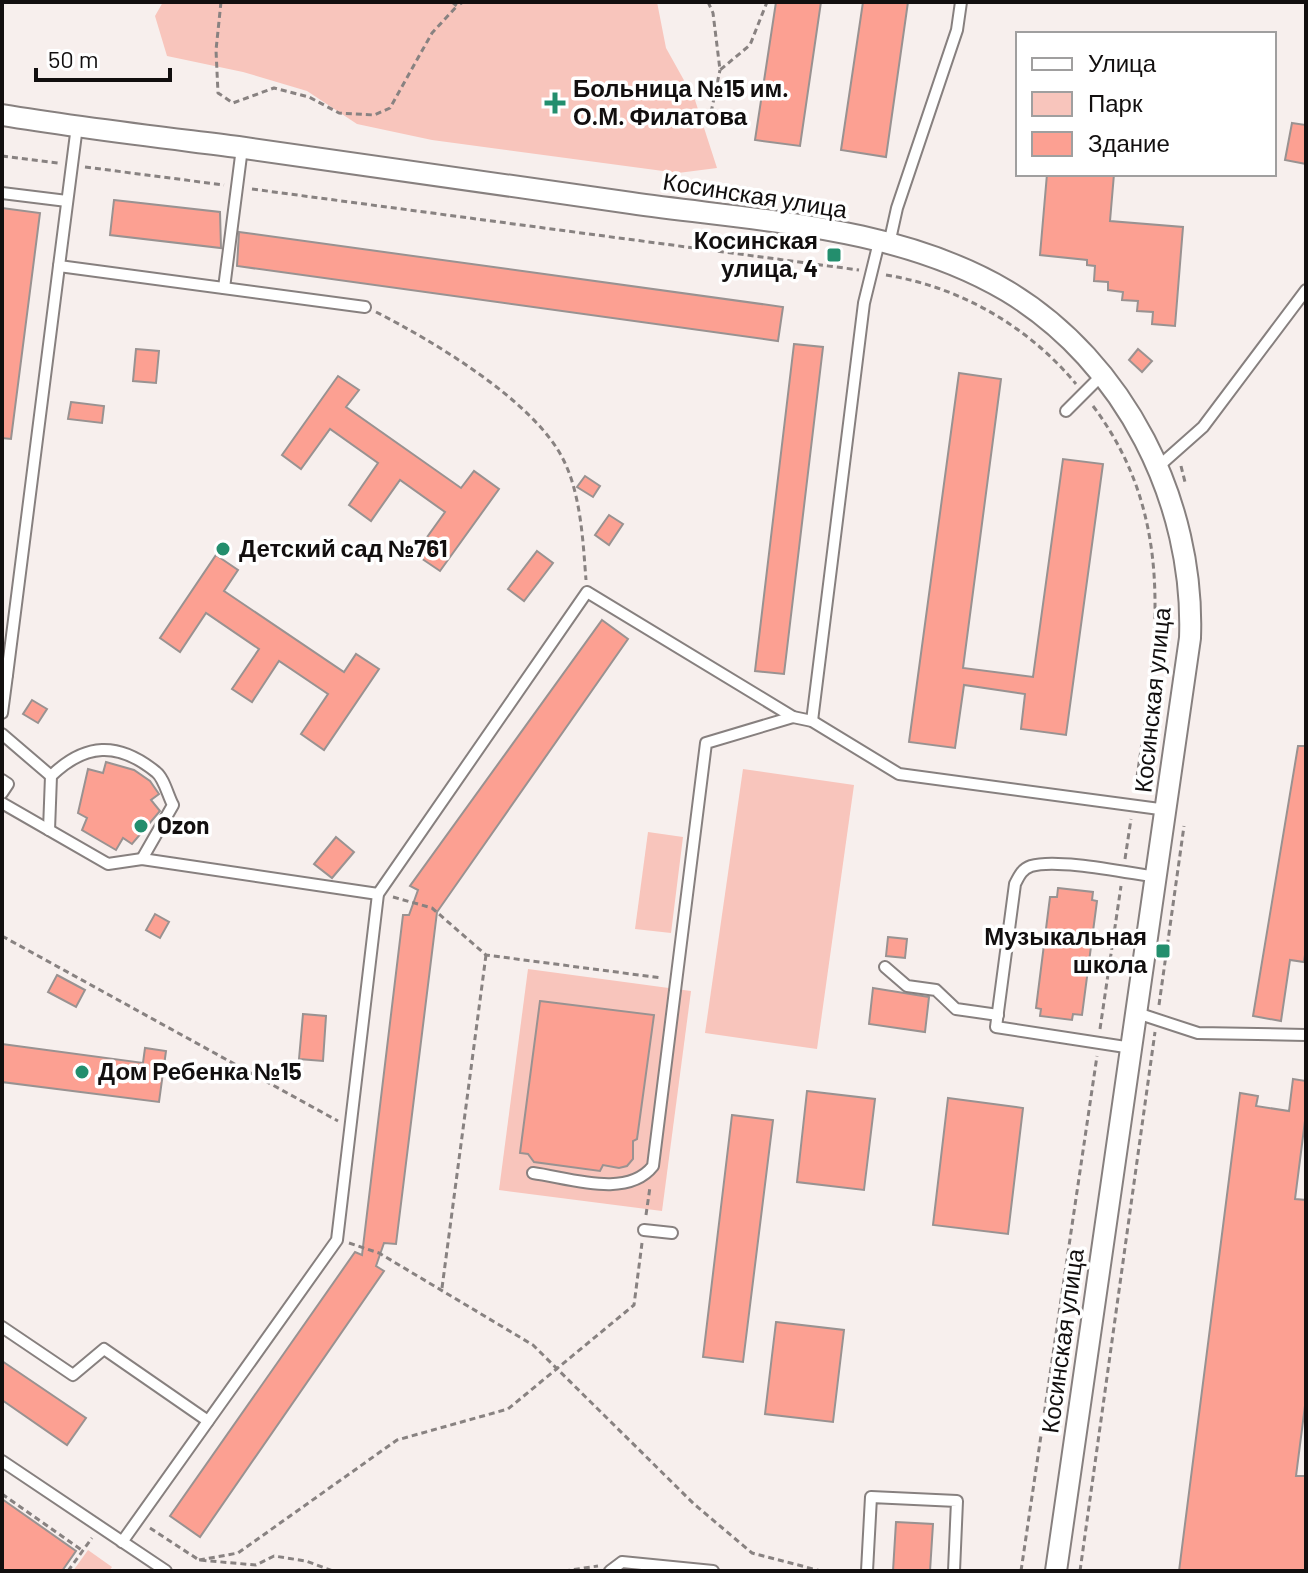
<svg xmlns="http://www.w3.org/2000/svg" width="1308" height="1573" font-family="Barlow,sans-serif">
<style>
.green{fill:#f8c5bc}
.building{fill:#fca092;stroke:#999291;stroke-width:2}
.lines{fill:none;stroke-linecap:round;stroke-linejoin:round}
.lane-casing{stroke:#87807f;stroke-width:14}
.street-casing{stroke:#87807f;stroke-width:24}
.path{stroke:#888281;stroke-width:3;stroke-dasharray:6 4;stroke-linecap:butt}
.lane{stroke:#fff;stroke-width:10}
.street{stroke:#fff;stroke-width:20}
.poi-dot{fill:#238e6d;stroke:#fff;stroke-width:3}
.labels{text-anchor:middle;stroke-width:7;stroke-linejoin:round;paint-order:stroke}
.poi-label{font-size:24px;font-weight:bold;fill:#120f0f;stroke:#fff;text-anchor:start}
.street-label{font-size:24px;fill:#120f0f;stroke:#fff}
</style>
<rect width="100%" height="100%" fill="#f7efed"/>
<!-- green -->
<g class="green">
<polygon points="163,2 657,2 666,48 695,100 717,168 678,173 432,140 357,124 307,91 243,72 167,56 155,16"/>
<polygon points="743,769 854,785 817,1049 705,1033"/>
<polygon points="648,832 683,837 671,933 635,929"/>
<polygon points="528,969 691,991 662,1211 499,1190"/>
<polygon points="88,1550 112,1567 109,1571 73,1571"/>
</g>
<!-- building -->
<g class="building">
<polygon points="776,2 821,2 800,146 755,140"/>
<polygon points="863,2 908,2 886,157 841,150"/>
<polygon points="1292,123 1306,125 1306,164 1285,160"/>
<polygon points="1047,174 1114,174 1110,221 1183,227 1175,326 1152,324 1153,312 1137,311 1138,301 1122,300 1123,292 1108,290 1108,282 1094,281 1095,266 1087,265 1087,260 1040,255"/>
<polygon points="114,200 220,212 221,248 110,235"/>
<polygon points="2,208 40,213 11,439 2,438"/>
<polygon points="239,232 783,307 778,341 237,266"/>
<polygon points="794,344 823,347 784,674 755,671"/>
<polygon points="136,349 159,351 156,383 133,381"/>
<polygon points="1138,349 1152,361 1142,372 1129,360"/>
<polygon points="959,373 1001,379 963,668 1033,677 1063,459 1103,464 1066,735 1021,729 1025,694 964,685 955,748 909,742"/>
<polygon points="338,376 359,390 346,407 461,488 474,471 499,489 440,571 415,554 445,512 400,480 371,521 349,505 378,463 330,429 301,469 282,455"/>
<polygon points="71,402 104,406 102,423 68,419"/>
<polygon points="585,476 600,486 593,497 577,487"/>
<polygon points="609,515 623,524 609,545 595,535"/>
<polygon points="537,551 553,563 524,601 508,589"/>
<polygon points="216,555 238,570 224,591 344,672 356,654 379,669 324,750 301,734 328,694 279,661 252,702 232,689 259,649 206,613 180,652 160,638"/>
<polygon points="602,620 628,639 437,912 396,1244 384,1243 376,1266 384,1271 200,1537 170,1516 355,1252 362,1255 403,915 409,915 418,890 410,886"/>
<polygon points="32,700 47,709 38,723 23,714"/>
<polygon points="1298,746 1306,746 1306,948 1304,962 1290,960 1281,1021 1253,1016"/>
<polygon points="106,762 134,770 150,781 159,794 151,800 160,811 132,844 123,838 116,850 82,830 87,818 78,813 88,769 103,773"/>
<polygon points="336,837 354,852 332,878 314,864"/>
<polygon points="1058,888 1093,892 1092,900 1097,901 1082,1015 1073,1014 1072,1020 1040,1016 1041,1009 1036,1008 1050,897 1057,897"/>
<polygon points="155,914 169,922 160,938 146,930"/>
<polygon points="888,937 907,939 905,958 886,956"/>
<polygon points="57,975 85,990 76,1007 48,992"/>
<polygon points="873,988 929,997 925,1032 869,1024"/>
<polygon points="540,1001 654,1015 637,1139 633,1141 633,1159 627,1166 619,1168 603,1165 600,1171 534,1162 528,1154 520,1153"/>
<polygon points="303,1014 326,1016 323,1061 299,1059"/>
<polygon points="2,1044 143,1063 145,1048 166,1051 159,1102 2,1082"/>
<polygon points="1293,1079 1306,1081 1306,1113 1295,1199 1306,1200 1306,1398 1296,1476 1306,1476 1306,1571 1179,1571 1240,1093 1258,1096 1256,1106 1289,1111"/>
<polygon points="807,1091 875,1099 864,1190 797,1182"/>
<polygon points="948,1098 1023,1108 1008,1234 933,1225"/>
<polygon points="732,1115 773,1120 743,1362 703,1357"/>
<polygon points="776,1322 844,1330 833,1422 765,1414"/>
<polygon points="2,1361 86,1418 67,1445 2,1400"/>
<polygon points="2,1499 76,1551 62,1571 2,1571"/>
<polygon points="896,1522 933,1524 930,1571 893,1571"/>
</g>
<g class="lines">
<!-- lane casing -->
<g class="lane-casing">
<g id="lane">
<polyline points="77,126 59,266 365,307"/>
<polyline points="2,193 67,201"/>
<polyline points="889,244 897,208 957,30 961,2"/>
<polyline points="224,288 242,148"/>
<polyline points="1066,411 1101,376"/>
<polyline points="1159,466 1203,427 1306,290"/>
<polyline points="7,675 59,266"/>
<polyline points="2,713 7,675 3,674"/>
<polyline points="812,721 864,303 879,242"/>
<polyline points="2,734 51,776"/>
<polyline points="2,780 8,784 2,793"/>
<polyline points="2,803 108,864 142,859 378,894"/>
<path d="M49 830 51 776C85 743 118 741 156 772 164 778 168 796 173 805L142 859"/>
<polyline points="885,967 907,986 936,990 956,1009 998,1015"/>
<polyline points="1137,1013 1198,1033 1306,1035"/>
<path d="M1132 1048 996 1027 1015 884C1019 876 1022 869 1031 866 1057 858 1128 873 1157 877"/>
<path d="M533 1173C570 1178 627 1199 653 1166L706 743 793 717"/>
<polyline points="644,1230 672,1233"/>
<polyline points="2,1327 73,1375 104,1349 208,1421"/>
<polyline points="2,1461 166,1571"/>
<polyline points="122,1542 337,1240 378,894 587,592 793,717 812,721 899,774 1167,810"/>
<polyline points="610,1571 622,1562 713,1571"/>
<polyline points="867,1571 871,1497 957,1501 954,1571"/>
</g>
</g>
<!-- street casing -->
<g class="street-casing">
<path id="street" d="M2 115C80 128 159 137 238 147 369 166 500 185 631 203 755 221 896 225 1007 291 1125 362 1195 502 1190 638L1056 1571"/>
</g>
<!-- path -->
<g class="path">
<polyline points="221,2 216,50 218,93 233,103 274,88 309,97 339,113 374,115 390,108 432,33 457,6"/>
<polyline points="452,2 457,6 463,2"/>
<polyline points="708,2 713,13 720,70 750,45 767,2"/>
<polyline points="709,122 720,70"/>
<polyline points="2,156 58,163"/>
<polyline points="85,167 224,185"/>
<polyline points="252,189 859,270"/>
<path d="M886 275C960 287 1028 326 1076 384"/>
<path d="M376 312C433 341 534 401 563 459 581 494 583 542 586 580"/>
<path d="M1093 406C1183 526 1154 656 1135 791"/>
<polyline points="1181,466 1185,482"/>
<polyline points="1125,859 1131,819"/>
<polyline points="393,897 432,908 486,955 662,978"/>
<polyline points="2,936 338,1121"/>
<polyline points="1159,1005 1184,826"/>
<polyline points="1100,1029 1121,886"/>
<polyline points="646,1215 650,1187"/>
<polyline points="349,1243 379,1253 533,1345 694,1504 752,1553 821,1571"/>
<polyline points="442,1288 486,955"/>
<polyline points="2,1494 83,1551"/>
<polyline points="150,1528 199,1560 256,1565 274,1556 306,1561 333,1571"/>
<polyline points="199,1560 238,1553 397,1440 508,1409 634,1305 642,1243"/>
<polyline points="68,1571 92,1538"/>
<polyline points="564,1571 598,1566"/>
<polyline points="1021,1571 1097,1056"/>
<polyline points="1080,1571 1155,1032"/>
</g>
<!-- lane -->
<use href="#lane" class="lane"/>
<!-- street -->
<use href="#street" class="street"/>
</g>
<!-- markers -->
<g class="poi-dot">
<path d="M551 91h8v8h8v8h-8v8h-8v-8h-8v-8h8z"/>
<rect x="826" y="247" width="16" height="16" rx="4"/>
<circle cx="223" cy="549" r="8"/>
<circle cx="141" cy="826" r="8"/>
<rect x="1155" y="943" width="16" height="16" rx="4"/>
<circle cx="82" cy="1072" r="8"/>
</g>
<g class="labels">
<!-- poi labels -->
<g class="poi-label">
<text x="573" y="97">Больница №15 им.<tspan x="573" dy="28">О.М. Филатова</tspan></text>
<text x="818" y="249" text-anchor="end">Косинская<tspan x="818" dy="28">улица, 4</tspan></text>
<text x="239" y="557">Детский сад №761</text>
<text x="157" y="834">Ozon</text>
<text x="1147" y="945" text-anchor="end">Музыкальная<tspan x="1147" dy="28">школа</tspan></text>
<text x="98" y="1080">Дом Ребенка №15</text>
</g>
<!-- street labels -->
<g class="street-label">
<text transform="translate(755 196) rotate(9)" y="8">Косинская улица</text>
<text transform="translate(1153 700) rotate(-84)" y="8">Косинская улица</text>
<text transform="translate(1063 1341) rotate(-82)" y="8">Косинская улица</text>
</g>
</g>
<!-- border -->
<rect width="1308" height="1573" fill="none" stroke="#120f0f" stroke-width="8"/>
<!-- legend -->
<rect x="1016" y="32" width="260" height="144" fill="#ffffff" stroke="#a09f9f" stroke-width="2"/>
<rect x="1032" y="58" width="40" height="12" fill="#ffffff" stroke="#a09f9f" stroke-width="2"/>
<text x="1088" y="72" font-size="24" fill="#120f0f">Улица</text>
<rect x="1032" y="92" width="40" height="24" fill="#f8c5bc" stroke="#a09f9f" stroke-width="2"/>
<text x="1088" y="112" font-size="24" fill="#120f0f">Парк</text>
<rect x="1032" y="132" width="40" height="24" fill="#fca092" stroke="#a09f9f" stroke-width="2"/>
<text x="1088" y="152" font-size="24" fill="#120f0f">Здание</text>
<!-- scale -->
<path d="M36 68v12h134v-12" fill="none" stroke="#120f0f" stroke-width="4"/>
<text x="48" y="68" font-size="24" fill="#120f0f" stroke="#ffffff" stroke-width="6" paint-order="stroke">50 m</text>
</svg>
